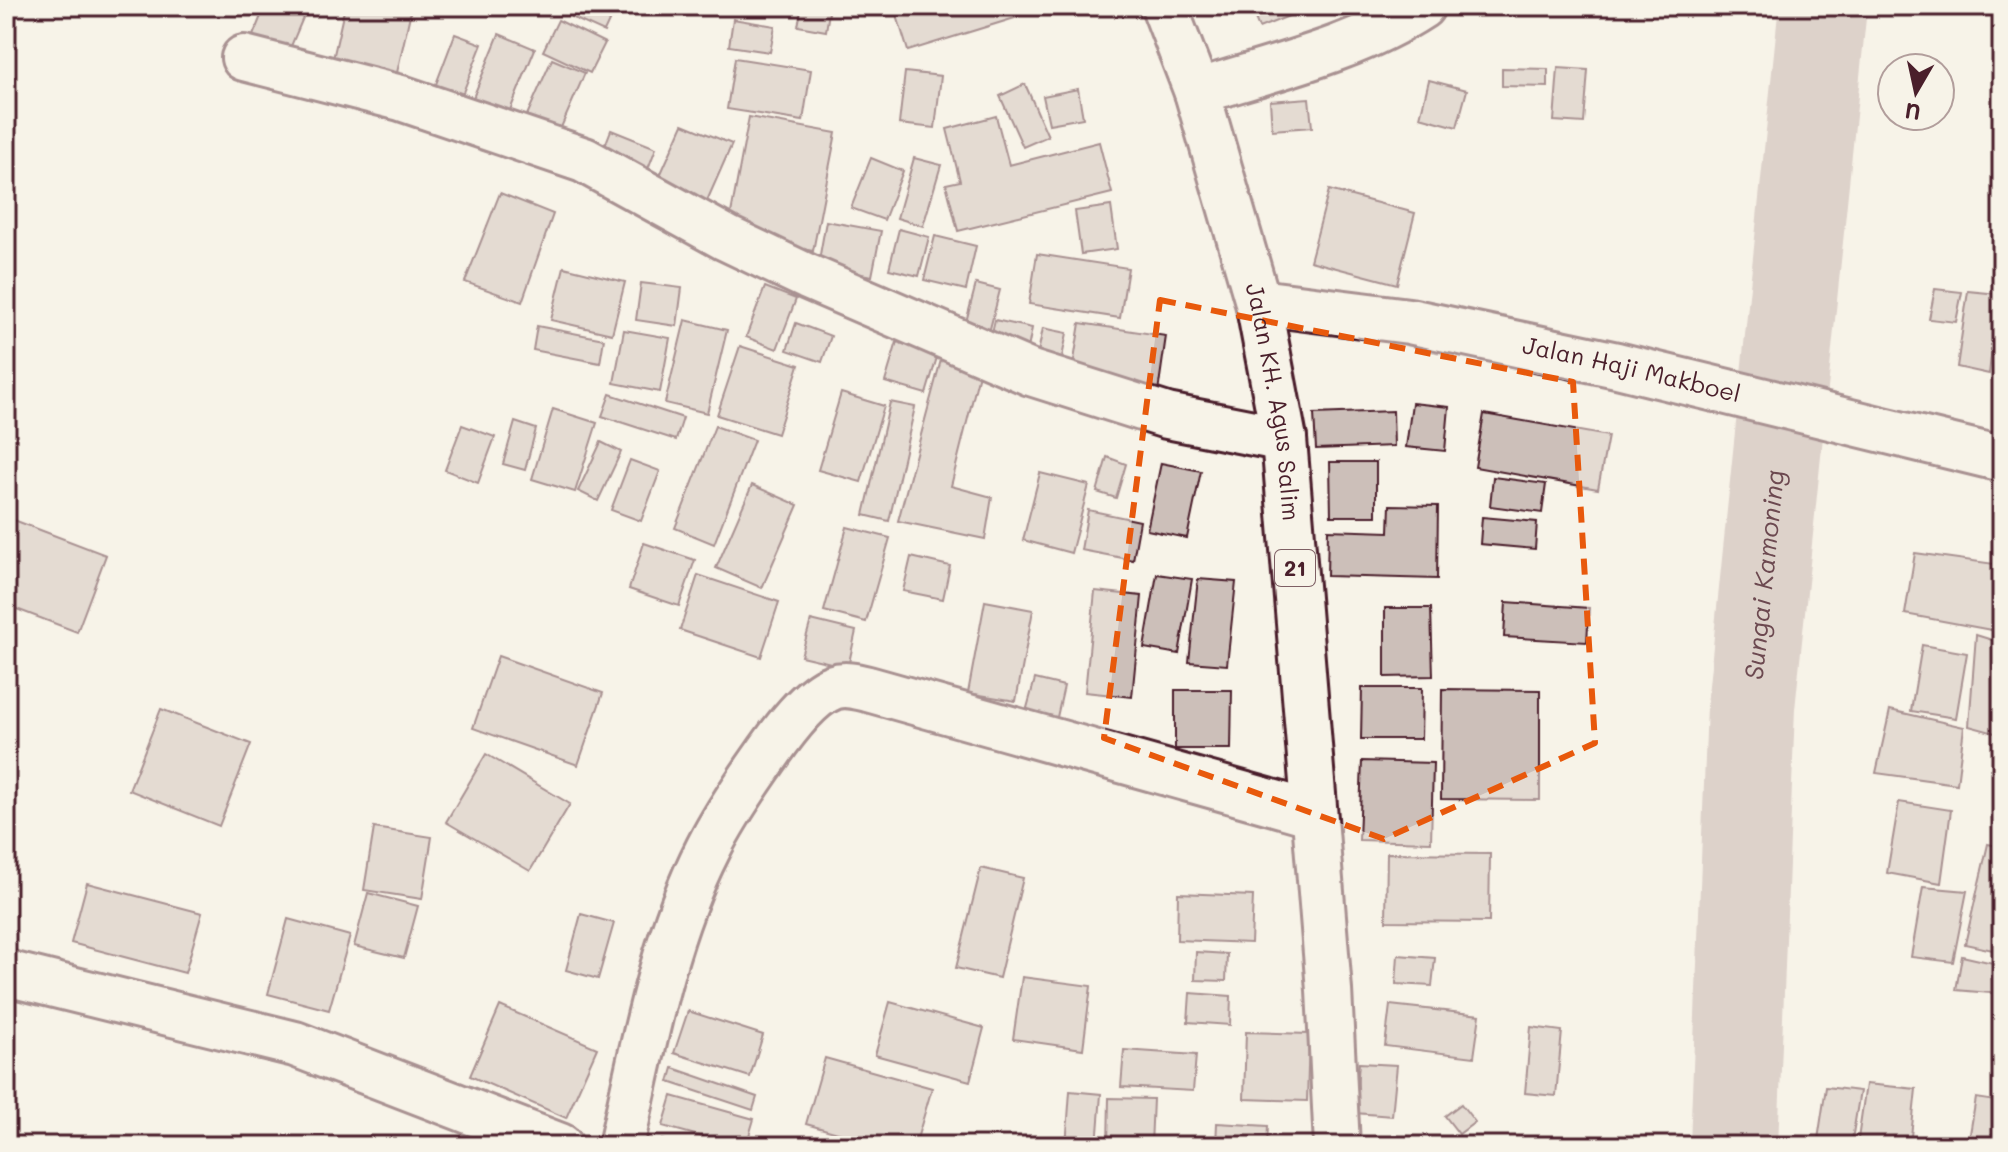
<svg xmlns="http://www.w3.org/2000/svg" width="2008" height="1152" font-family="Mali,sans-serif">
<style>
.lines{fill:none;stroke-linecap:round;stroke-linejoin:round}
.river{stroke:#bcaaa7;stroke-width:88}
.building{fill:#ccbfb9;stroke:#4a1f2b;stroke-width:2}
.minor-casing{stroke:#4a1f2b;stroke-width:50}
.major-casing{stroke:#4a1f2b;stroke-width:50}
.highway-casing{stroke:#4a1f2b;stroke-width:50}
.minor{stroke:#f7f3e8;stroke-width:44}
.major{stroke:#f7f3e8;stroke-width:44}
.highway{stroke:#f7f3e8;stroke-width:44}
.marked{fill:none;stroke:#e8590c;stroke-width:6;stroke-dasharray:16 10;stroke-linejoin:round}
.labels{text-anchor:middle;stroke-width:6;stroke-linejoin:round;paint-order:stroke}
.shield{fill:#f7f3e8;stroke:#7e5f64;stroke-width:2}
.shield-label{font-size:22px;font-weight:bold;fill:#4a1f2b}
.street-label{font-size:24px;fill:#4a1f2b;stroke:#f7f3e8}
.water-label{font-size:26px;font-style:italic;fill:#6c4950;stroke:#f7f3e8}
</style>
<rect width="100%" height="100%" fill="#f7f3e8"/>
<filter id="ink" filterUnits="userSpaceOnUse"><feTurbulence type="fractalNoise" baseFrequency=".0125" numOctaves="2"/><feDisplacementMap in="SourceGraphic" scale="16" xChannelSelector="R" yChannelSelector="G"/><feConvolveMatrix kernelMatrix="1 2 1 2 8 2 1 2 1" color-interpolation-filters="sRGB"/></filter>
<g filter="url(#ink)">
<g class="lines">
<!-- river -->
<path class="river" id="s1" d="M1734 1146 1751 707 1823 6"/>
</g>
<!-- building -->
<g class="building">
<polygon points="265,6 308,6 286,58 250,43"/>
<polygon points="345,6 412,6 394,86 330,72"/>
<polygon points="576,6 616,6 604,32 571,17"/>
<polygon points="802,6 830,6 826,31 798,26"/>
<polygon points="894,6 1014,6 1018,17 908,51"/>
<polygon points="1250,6 1314,6 1259,28"/>
<polygon points="733,19 775,26 770,52 729,46"/>
<polygon points="558,20 605,43 590,73 543,51"/>
<polygon points="455,34 482,44 456,110 430,100"/>
<polygon points="499,34 535,49 504,125 468,110"/>
<polygon points="735,58 811,70 803,121 727,109"/>
<polygon points="552,59 585,73 552,148 519,133"/>
<polygon points="1502,68 1548,69 1548,87 1502,86"/>
<polygon points="1558,68 1588,70 1584,123 1554,121"/>
<polygon points="905,72 941,76 935,128 899,124"/>
<polygon points="1429,80 1467,90 1457,127 1420,117"/>
<polygon points="1025,84 1048,136 1023,147 1000,96"/>
<polygon points="1078,89 1083,118 1049,124 1043,96"/>
<polygon points="1309,98 1312,127 1272,130 1270,101"/>
<polygon points="996,116 1009,165 1099,142 1112,193 958,231 946,184 960,181 947,129"/>
<polygon points="749,117 836,133 813,251 727,235"/>
<polygon points="683,124 732,144 703,210 654,189"/>
<polygon points="611,130 656,148 646,174 601,156"/>
<polygon points="871,158 903,171 884,220 851,208"/>
<polygon points="914,158 941,165 923,226 897,218"/>
<polygon points="1329,190 1415,213 1397,284 1310,261"/>
<polygon points="500,193 553,214 522,302 465,282"/>
<polygon points="1111,206 1117,249 1081,254 1075,211"/>
<polygon points="826,221 881,231 872,276 818,266"/>
<polygon points="899,229 929,237 919,276 889,269"/>
<polygon points="935,236 976,246 966,290 924,280"/>
<polygon points="1037,254 1128,268 1120,318 1029,304"/>
<polygon points="564,267 625,282 612,334 551,320"/>
<polygon points="641,283 682,288 677,326 636,320"/>
<polygon points="976,284 1000,290 986,344 962,337"/>
<polygon points="765,287 796,299 777,349 746,337"/>
<polygon points="1935,289 1962,292 1956,322 1929,319"/>
<polygon points="1968,291 1998,294 1989,374 1957,367"/>
<polygon points="685,320 727,330 707,413 665,403"/>
<polygon points="995,320 1032,328 1027,354 989,346"/>
<polygon points="796,323 831,336 822,362 787,350"/>
<polygon points="1080,323 1166,336 1158,392 1071,379"/>
<polygon points="537,326 604,339 600,363 533,350"/>
<polygon points="1043,328 1067,333 1059,372 1035,368"/>
<polygon points="624,330 670,338 660,392 614,383"/>
<polygon points="897,342 938,354 926,394 885,382"/>
<polygon points="740,346 799,365 777,434 717,415"/>
<polygon points="942,356 980,370 951,486 992,497 985,539 898,521"/>
<polygon points="841,393 884,406 861,482 818,470"/>
<polygon points="610,394 683,418 676,440 602,416"/>
<polygon points="890,402 915,407 889,521 864,515"/>
<polygon points="1412,403 1449,407 1445,451 1406,447"/>
<polygon points="553,409 597,423 575,492 532,479"/>
<polygon points="1393,411 1394,446 1316,449 1314,414"/>
<polygon points="1484,414 1608,436 1598,489 1475,467"/>
<polygon points="515,422 536,429 525,470 503,464"/>
<polygon points="462,425 495,437 478,483 445,470"/>
<polygon points="715,426 754,440 714,544 675,528"/>
<polygon points="601,442 621,452 598,501 578,491"/>
<polygon points="1107,457 1126,464 1116,498 1097,492"/>
<polygon points="630,460 660,471 641,521 611,510"/>
<polygon points="1330,462 1376,462 1376,516 1331,516"/>
<polygon points="1161,463 1201,471 1187,538 1147,530"/>
<polygon points="1040,473 1089,485 1071,553 1023,540"/>
<polygon points="1493,477 1546,484 1542,513 1490,506"/>
<polygon points="752,485 798,505 762,588 716,568"/>
<polygon points="1390,505 1438,506 1437,579 1327,576 1328,530 1389,532"/>
<polygon points="1088,510 1140,521 1133,560 1081,550"/>
<polygon points="6,517 106,555 77,632 6,605"/>
<polygon points="1482,517 1537,522 1535,549 1480,544"/>
<polygon points="847,527 890,538 866,622 824,611"/>
<polygon points="644,543 695,560 679,606 629,589"/>
<polygon points="1915,553 2002,565 2002,632 1905,614"/>
<polygon points="911,557 950,566 943,599 903,591"/>
<polygon points="1157,574 1192,579 1179,654 1144,648"/>
<polygon points="698,575 779,602 761,657 680,630"/>
<polygon points="1198,579 1236,582 1227,665 1189,662"/>
<polygon points="1095,591 1142,596 1132,697 1085,692"/>
<polygon points="985,601 1033,610 1016,701 968,693"/>
<polygon points="1506,602 1589,608 1587,642 1504,637"/>
<polygon points="1385,608 1431,608 1433,676 1385,677"/>
<polygon points="811,620 856,631 848,667 801,656"/>
<polygon points="1976,635 2002,643 2002,735 1969,726"/>
<polygon points="1922,645 1967,653 1956,718 1911,711"/>
<polygon points="498,656 603,693 578,765 473,728"/>
<polygon points="1035,679 1064,686 1055,726 1024,719"/>
<polygon points="1362,688 1422,688 1421,739 1361,739"/>
<polygon points="1442,689 1540,690 1540,800 1441,799"/>
<polygon points="1175,690 1232,690 1231,749 1175,749"/>
<polygon points="161,709 251,744 219,826 129,790"/>
<polygon points="1890,710 1964,727 1957,784 1876,773"/>
<polygon points="486,754 570,804 530,871 446,822"/>
<polygon points="1362,761 1433,763 1431,842 1359,840"/>
<polygon points="1899,802 1951,810 1941,883 1887,873"/>
<polygon points="374,828 432,837 422,899 364,890"/>
<polygon points="1988,844 2002,847 2002,952 1965,944"/>
<polygon points="1387,853 1490,854 1489,922 1386,921"/>
<polygon points="981,868 1023,878 999,978 956,968"/>
<polygon points="87,883 202,913 185,973 71,943"/>
<polygon points="1923,887 1967,891 1953,962 1911,957"/>
<polygon points="368,893 418,906 404,958 354,946"/>
<polygon points="1178,893 1253,896 1251,943 1177,940"/>
<polygon points="581,914 614,923 598,979 566,970"/>
<polygon points="288,919 350,936 329,1010 268,994"/>
<polygon points="1196,952 1227,954 1226,981 1195,980"/>
<polygon points="1398,955 1435,958 1432,986 1396,984"/>
<polygon points="1962,956 2002,965 2002,994 1956,990"/>
<polygon points="1022,977 1091,986 1083,1049 1013,1039"/>
<polygon points="1190,993 1231,996 1230,1025 1188,1022"/>
<polygon points="890,1002 984,1028 970,1081 875,1055"/>
<polygon points="1390,1005 1480,1015 1474,1057 1385,1046"/>
<polygon points="500,1006 597,1048 566,1118 470,1076"/>
<polygon points="688,1011 763,1035 750,1077 674,1053"/>
<polygon points="1531,1027 1562,1031 1556,1096 1525,1093"/>
<polygon points="1246,1032 1309,1034 1307,1101 1244,1099"/>
<polygon points="1124,1050 1196,1055 1193,1091 1121,1087"/>
<polygon points="825,1058 932,1088 915,1146 884,1146 806,1124"/>
<polygon points="1359,1063 1397,1065 1392,1116 1355,1113"/>
<polygon points="673,1068 757,1097 753,1110 669,1082"/>
<polygon points="1866,1084 1916,1089 1910,1146 1857,1146"/>
<polygon points="1826,1087 1860,1091 1851,1146 1817,1146"/>
<polygon points="1070,1091 1101,1094 1097,1146 1066,1146"/>
<polygon points="672,1096 754,1119 746,1146 735,1146 663,1126"/>
<polygon points="1109,1098 1153,1099 1151,1146 1108,1146"/>
<polygon points="1976,1098 2002,1102 2002,1146 1968,1146"/>
<polygon points="1461,1104 1475,1122 1459,1134 1445,1116"/>
<polygon points="1217,1123 1268,1126 1267,1146 1216,1146"/>
<polygon points="662,1140 682,1146 660,1146"/>
</g>
<g class="lines">
<!-- minor casing -->
<g class="minor-casing">
<g id="minor">
<polyline points="244,58 401,98 584,160 726,238 808,277 1031,373 1167,416 1284,439"/>
<path d="M1197 92C1272 68 1355 50 1422 6"/>
<polyline points="6,973 295,1044 560,1146"/>
<path d="M621 1146C643 1048 662 939 708 849 725 815 747 783 769 752 783 732 809 696 833 687 845 683 856 686 868 689L1314 814"/>
</g>
</g>
<!-- major casing -->
<g class="major-casing">
<g id="major">
<path id="s2" d="M1258 302 1409 321 1617 365 2002 459"/>
</g>
</g>
<!-- highway casing -->
<g class="highway-casing">
<g id="highway">
<path id="s3" d="M1164 6 1197 92 1258 302 1284 439 1329 990 1337 1146"/>
</g>
</g>
<!-- minor -->
<use href="#minor" class="minor"/>
<!-- major -->
<use href="#major" class="major"/>
<!-- highway -->
<use href="#highway" class="highway"/>
</g>
</g>
<!-- marked area -->
<path d="M0 0H2008V1152H0ZM1160 300 1573 382 1595 743 1384 839 1104 738Z" fill="#f7f3e8" fill-opacity=".55" fill-rule="evenodd"/>
<path class="marked" d="M1160 300 1573 382 1595 743 1384 839 1104 738Z"/>
<g class="labels">
<!-- shield labels -->
<rect class="shield" x="1275" y="550" width="40" height="36" rx="6"/>
<g class="shield-label">
<text x="1295" y="576">21</text>
</g>
<!-- street labels -->
<g class="street-label">
<text dy="8" stroke="none"><textPath href="#s2" startOffset="380">Jalan Haji Makboel</textPath></text>
<text dy="8" stroke="none"><textPath href="#s3" startOffset="412">Jalan KH. Agus Salim</textPath></text>
</g>
<!-- water labels -->
<g class="water-label">
<text dy="9" stroke="none"><textPath href="#s1" startOffset="572">Sungai Kamoning</textPath></text>
</g>
</g>
<!-- margin -->
<rect width="2008" height="1152" fill="none" stroke="#f7f3e8" stroke-width="32"/>
<rect x="16" y="16" width="1976" height="1120" fill="none" stroke="#4a1f2b" stroke-width="3" filter="url(#ink)"/>
<!-- north arrow -->
<g transform="translate(1916 92) rotate(189)"><circle r="38" fill="#f7f3e8" stroke="#b29e9c" stroke-width="2"/>
<path d="M0-6L14 30L0 20L-14 30Z" fill="#4a1f2b"/>
<text y="-12" font-size="22" font-weight="bold" text-anchor="middle" fill="#4a1f2b">U</text>
</g>
</svg>
